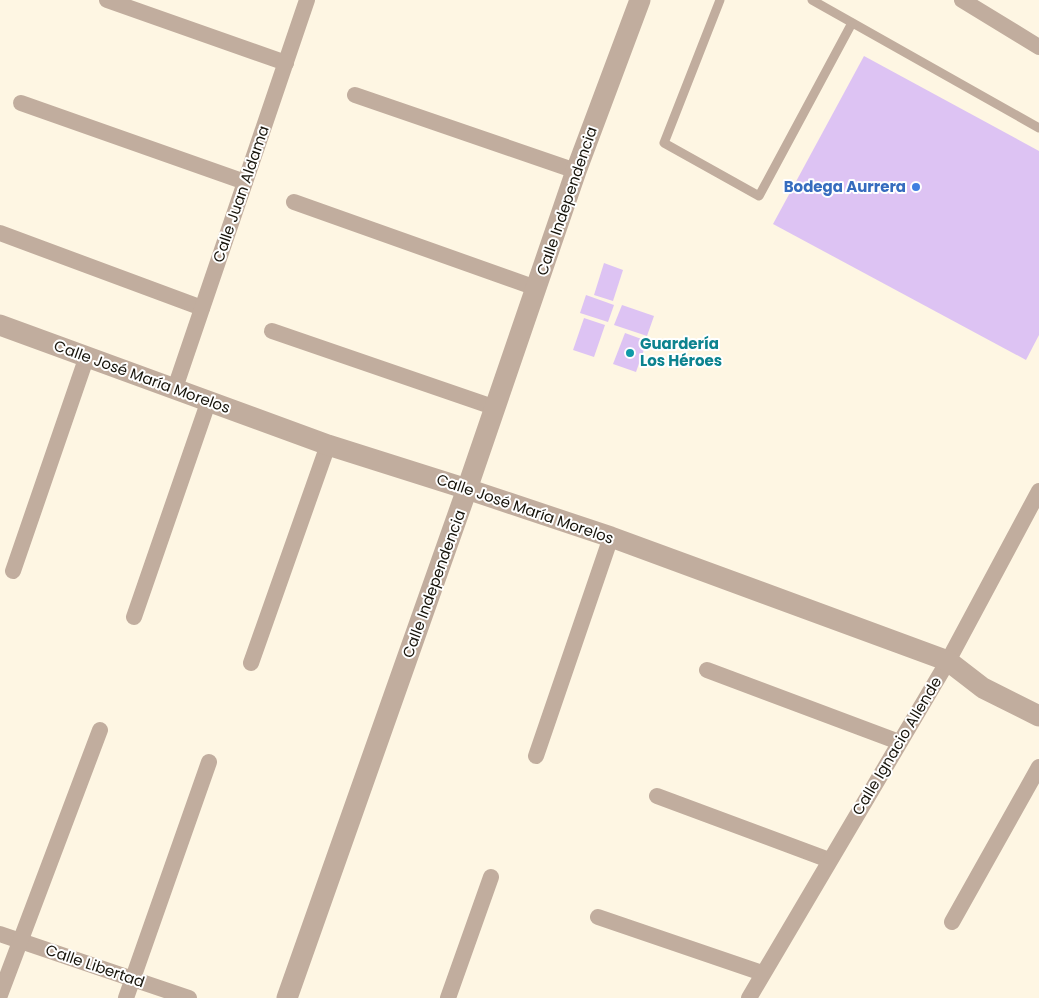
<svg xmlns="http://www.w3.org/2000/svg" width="1039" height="998" font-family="Poppins,sans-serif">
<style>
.building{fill:#ddc3f3}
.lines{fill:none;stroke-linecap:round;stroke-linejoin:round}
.service{stroke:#c1ad9e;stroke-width:9}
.minor{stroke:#c1ad9e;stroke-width:16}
.tertiary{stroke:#c1ad9e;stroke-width:21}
.shop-dot{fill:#3f7fe0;stroke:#fff;stroke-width:2}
.culture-dot{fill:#0f9aa8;stroke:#fff;stroke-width:2}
.labels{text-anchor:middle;stroke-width:4;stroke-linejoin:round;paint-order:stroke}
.shop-label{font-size:15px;font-weight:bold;fill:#366cbe;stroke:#fff;text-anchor:end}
.street-label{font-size:15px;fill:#17140b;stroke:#fff}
.culture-label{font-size:15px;font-weight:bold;fill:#0d838f;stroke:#fff;text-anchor:start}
</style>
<rect width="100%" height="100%" fill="#fef6e3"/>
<!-- building -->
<g class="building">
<polygon points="864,56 1039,151 1039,335 1026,360 773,224"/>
<polygon points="604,263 623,270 613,301 594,295"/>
<polygon points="586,295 614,305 608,322 580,313"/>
<polygon points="622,305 654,316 647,336 614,325"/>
<polygon points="584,318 605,325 594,357 573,350"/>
<polygon points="625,333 647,341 636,372 613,364"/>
</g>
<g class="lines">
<!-- service -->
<g class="service">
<polyline points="720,0 664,143 759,196 852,23"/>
<polyline points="812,0 1039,128"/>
</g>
<!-- minor -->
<g class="minor">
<polyline points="107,0 286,63"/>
<polyline points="962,0 1039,47"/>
<polyline points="355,95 576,171"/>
<polyline points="21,103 245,182"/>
<polyline points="294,202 536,288"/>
<polyline points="0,233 202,308"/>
<polyline points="272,331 496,408"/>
<polyline points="175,388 307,0"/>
<polyline points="13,571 87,356"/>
<polyline points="134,617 209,400"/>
<polyline points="251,663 328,445"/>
<polyline points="707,670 899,742"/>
<polyline points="536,756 611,537"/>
<polyline points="657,796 829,860"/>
<polyline points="598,917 762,973"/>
<polyline points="952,922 1039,767"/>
<polyline points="0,934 189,998"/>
<polyline points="0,995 100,730"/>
<polyline points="126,998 209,762"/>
<polyline points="448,998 491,877"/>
<polyline points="749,998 948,661 1039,491"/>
</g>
<!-- tertiary -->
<g class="tertiary">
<polyline points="0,325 328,445 467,489 611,537 948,661 983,688 1039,716"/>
<polyline points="287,998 467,489 576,171 640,0"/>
</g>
</g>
<!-- markers -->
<circle class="shop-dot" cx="916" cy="187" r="5"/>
<circle class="culture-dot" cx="630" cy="353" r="5"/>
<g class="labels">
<!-- shop labels -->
<g class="shop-label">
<text x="906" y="192">Bodega Aurrera</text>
</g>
<!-- street labels -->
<g class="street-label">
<text transform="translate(241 194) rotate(-71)" y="5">Calle Juan Aldama</text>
<text transform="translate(567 201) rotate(-71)" y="5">Calle Independencia</text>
<text transform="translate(142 377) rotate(20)" y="5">Calle José María Morelos</text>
<text transform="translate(525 509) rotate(19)" y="5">Calle José María Morelos</text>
<text transform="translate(434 584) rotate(-70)" y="5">Calle Independencia</text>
<text transform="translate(897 746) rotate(-59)" y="5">Calle Ignacio Allende</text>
<text transform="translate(95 966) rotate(19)" y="5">Calle Libertad</text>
</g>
<!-- culture labels -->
<g class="culture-label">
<text x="640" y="349">Guardería<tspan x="640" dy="17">Los Héroes</tspan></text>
</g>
</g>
</svg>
